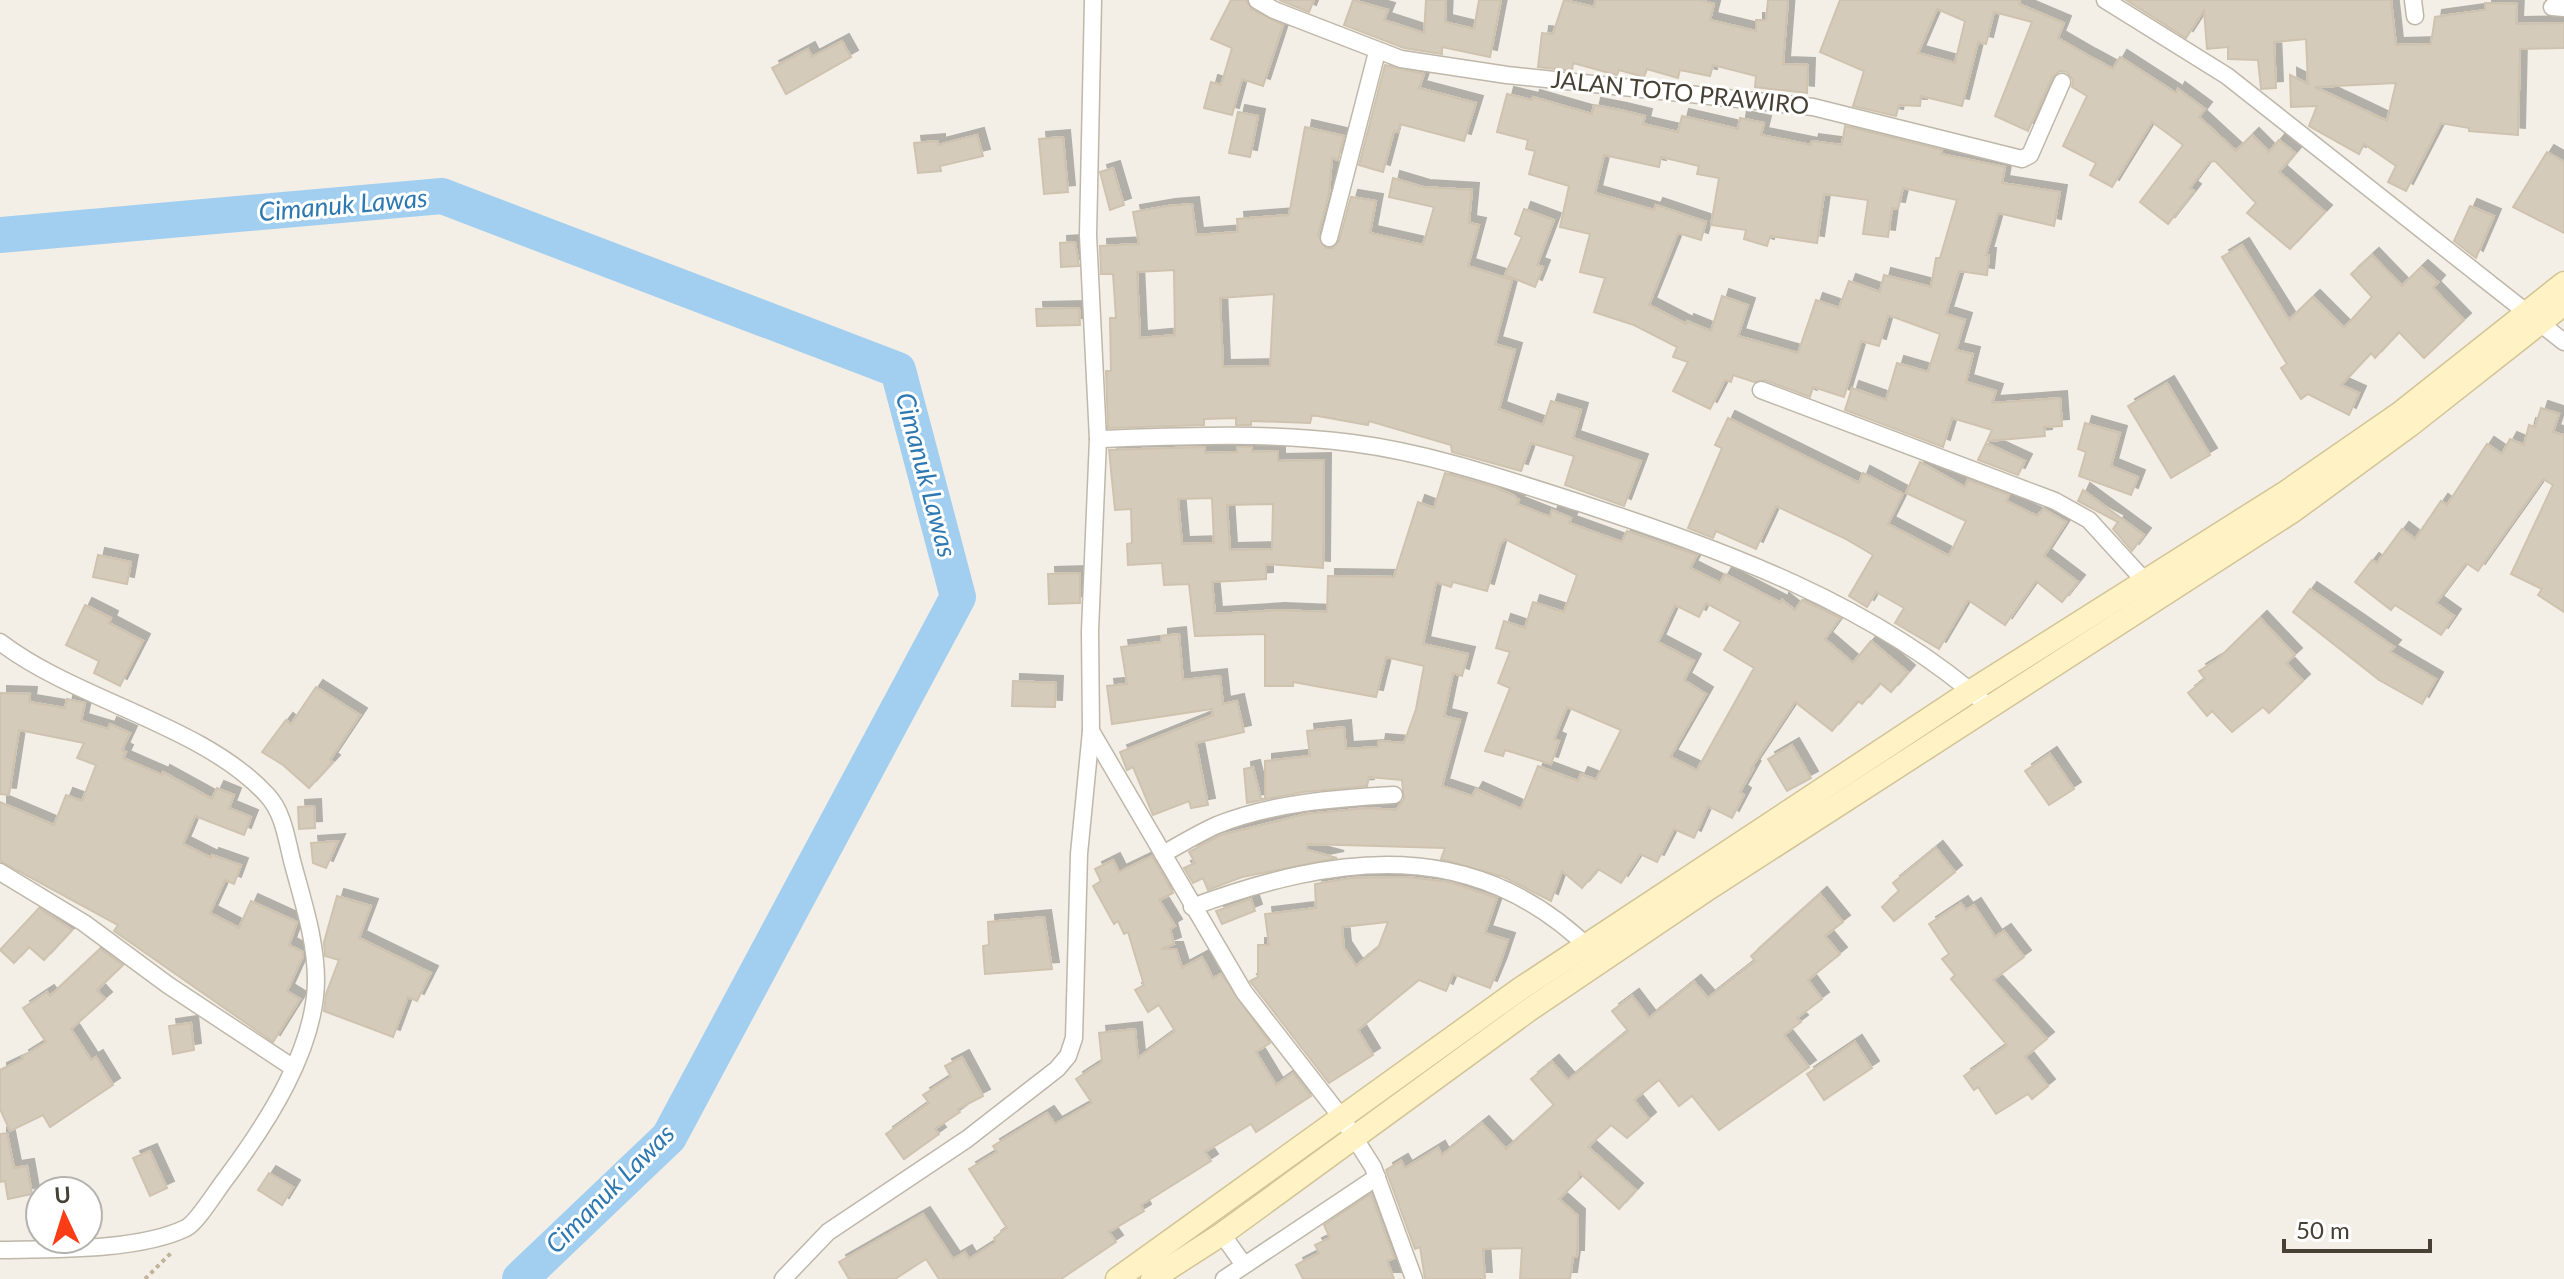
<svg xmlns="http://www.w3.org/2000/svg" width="2564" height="1279" font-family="Lato,sans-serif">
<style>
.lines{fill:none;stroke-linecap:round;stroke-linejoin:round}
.river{stroke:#a2cff0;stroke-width:36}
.building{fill:#d5cbbb;stroke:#cfc3af;stroke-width:2;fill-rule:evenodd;filter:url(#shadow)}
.minor-casing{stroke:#bfb7a9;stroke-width:19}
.secondary-casing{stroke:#d3c496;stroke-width:25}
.path{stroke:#c0b39a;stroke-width:4;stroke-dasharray:4 4;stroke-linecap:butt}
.minor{stroke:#fff;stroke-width:16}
.secondary{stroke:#fff2c4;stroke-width:22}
.labels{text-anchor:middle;stroke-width:6;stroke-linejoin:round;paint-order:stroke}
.street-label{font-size:24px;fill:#464035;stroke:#fff}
.water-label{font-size:26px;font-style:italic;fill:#2e78b2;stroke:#fff}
</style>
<defs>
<filter id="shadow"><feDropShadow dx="7" dy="-7" stdDeviation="0" flood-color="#0004"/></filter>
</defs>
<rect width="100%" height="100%" fill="#f3efe6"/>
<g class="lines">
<!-- river -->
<polyline class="river" points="0,235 442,196 898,370 958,597 669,1137 520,1279"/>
</g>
<!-- building -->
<g class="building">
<polygon points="1231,0 1246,0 1251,9 1283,25 1263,86 1242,79 1232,115 1204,108 1211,82 1221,85 1232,48 1211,39"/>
<polygon points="1279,0 1314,0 1309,12"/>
<polygon points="1353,0 1388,10 1384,20 1424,33 1426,0 1446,0 1445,22 1474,29 1479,0 1501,0 1490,57 1442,47 1442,54 1404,48 1344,25"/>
<polygon points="1564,0 1594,7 1596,0 1700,0 1714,4 1710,20 1756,31 1756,20 1766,20 1768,0 1788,0 1783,64 1808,65 1807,93 1755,87 1756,76 1713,65 1710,76 1680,70 1678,78 1647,69 1644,77 1619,70 1617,75 1573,63 1572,71 1538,67 1542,33 1553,34"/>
<path d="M1840 0H2020L2019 4 2064 23 2058 38 2089 56 2113 69 2120 57 2176 93 2178 89 2205 109 2199 117 2236 151 2252 135 2269 152 2279 140 2295 153 2279 172 2325 212 2290 249 2247 213 2256 203 2215 161 2209 162 2190 188 2194 191 2168 224 2140 202 2183 145 2152 122 2112 187 2090 175 2096 163 2063 146 2087 96 2072 87 2073 80 2067 72 2060 71 2052 77 2028 131 1995 116 2032 22 1994 12 1986 44 1978 42 1962 106 1921 96 1920 106 1899 105 1896 116 1853 106 1864 71 1820 52ZM1937 9 1965 21 1955 63 1918 53Z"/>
<path d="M2126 0H2391L2396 45 2431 44 2435 17 2485 10V3L2517 4 2516 24 2564 23V48L2520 49 2518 135 2469 131V128L2441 123 2406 191 2388 182 2396 166 2364 144 2359 154 2309 126 2317 106 2291 107 2290 75 2308 84 2306 39 2274 42 2276 88 2261 89 2258 60 2228 59V47L2207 49 2204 10 2186 38ZM2396 83 2387 121 2315 87Z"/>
<polygon points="842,41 851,57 786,94 772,68 808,49 812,57"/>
<polygon points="1385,65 1424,74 1419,88 1476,103 1464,141 1400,124 1398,132 1394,131 1383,172 1359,165"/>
<path d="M1507 94 1532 100 1533 97 1592 114 1594 105 1620 110 1645 116 1643 124 1678 132 1682 116 1738 129 1740 118 1764 123 1761 135 1811 145 1812 141 1842 145 1845 126 1942 150 1941 154 2005 167 2002 183 2060 192 2054 226 1998 213 1986 255H1989L1987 275 1959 271 1946 314 1965 320 1956 350 1973 354 1966 382 1996 391 1992 403 2060 398 2062 426 2044 427 2045 436 1987 441 1992 430 1952 418 1943 447 1845 410 1852 388 1886 400 1897 363 1928 372 1940 334 1888 315 1879 346 1861 341 1844 397 1813 387 1810 397 1765 380 1754 382 1733 375 1731 382 1725 380 1710 409 1673 391 1688 362 1673 357 1677 347 1634 325 1594 312 1605 278 1580 272 1590 234 1560 227 1569 186 1529 174 1535 151 1526 149 1528 140 1497 132ZM1604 155 1659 167 1661 157 1699 166 1697 174 1719 178 1711 225 1746 230 1744 239 1767 246 1770 236 1817 243 1824 194 1868 200 1863 234 1888 237 1892 208 1898 209 1903 188 1957 200 1940 258H1936L1931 287 1884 275 1880 292 1849 281 1839 308 1816 300 1798 353 1738 336 1748 305 1722 296 1711 331 1687 321 1686 324 1649 305 1678 233 1701 240 1706 222 1656 205 1654 210 1595 193Z"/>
<polygon points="1238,112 1258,116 1250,157 1229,153"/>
<path d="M1305 127 1344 136 1338 160 1332 158 1329 193 1318 235 1326 248H1333L1339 241 1351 197 1376 201 1370 233 1423 245 1434 207 1389 197 1393 178 1423 187 1472 190 1469 223 1479 225 1468 266 1512 280 1495 344 1515 350 1499 409 1543 425 1551 401 1581 410 1573 438 1641 461 1624 506 1565 485 1574 456 1531 443 1521 471 1452 452 1451 445 1369 421 1368 425 1312 415 1310 423 1251 421V425H1236V418L1204 419V425L1108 428 1106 371H1111L1110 318H1116L1113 274H1101L1100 246 1139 244 1133 212 1168 206 1192 204 1196 235 1238 232 1237 219 1289 215ZM1174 270 1175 335 1140 338 1137 272ZM1274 294 1270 366 1223 367 1220 298Z"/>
<polygon points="977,135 983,156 940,166 941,171 918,173 914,143 938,141 938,145"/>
<polygon points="1063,137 1068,192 1044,194 1039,139"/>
<polygon points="2547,152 2564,162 2564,233 2513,207"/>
<polygon points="1113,168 1124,205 1110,210 1100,172"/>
<polygon points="2470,206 2494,216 2476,258 2454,241"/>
<polygon points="1524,209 1554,220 1537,265 1543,267 1535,287 1505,275 1522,237 1515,234"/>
<polygon points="1075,242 1079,266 1061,267 1060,243"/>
<polygon points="2242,245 2289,320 2313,297 2344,328 2372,297 2351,274 2372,255 2402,286 2421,267 2438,282 2433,288 2464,320 2424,358 2399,332 2375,358 2371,353 2341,385 2359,393 2349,415 2308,394 2301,399 2281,368 2287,364 2222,257"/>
<polygon points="1079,308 1080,325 1037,326 1036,309"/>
<polygon points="2167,383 2210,455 2171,478 2128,406"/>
<polygon points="2541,408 2559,414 2553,432 2564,435 2564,612 2538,595 2542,589 2511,574 2553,485 2543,479 2478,571 2466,563 2436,603 2454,616 2441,635 2395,605 2391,610 2355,582 2372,560 2377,563 2402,529 2415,539 2441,501 2447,505 2487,444 2502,454 2510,439 2524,445 2529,425 2535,427"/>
<polygon points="1728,418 1859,483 1863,473 1903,494 1888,524 1949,556 1966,521 1906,493 1920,462 1965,487 1968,480 2009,495 2006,501 2037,516 2044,509 2066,522 2044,556 2078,582 2062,602 2036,581 2005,625 1968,600 1939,649 1895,623 1904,608 1876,592 1867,607 1849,596 1873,555 1844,538 1776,506 1756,549 1716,531 1713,538 1688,528 1722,448 1715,445"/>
<polygon points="2085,423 2120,433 2111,466 2138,477 2131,495 2079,476 2086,452 2078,449"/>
<polygon points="1986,443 2025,461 2018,475 1978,460"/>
<path d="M1205 447V453L1237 452V447H1252V452L1278 451V461L1324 460 1323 568 1266 564V579L1212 582 1215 614 1278 610 1327 612 1328 576 1394 577 1418 502 1434 508 1445 473 1494 487 1513 495 1519 500 1517 504 1550 517 1552 510 1571 518 1569 523 1622 542 1627 531 1697 555 1690 568 1720 583 1725 574 1781 603 1782 600 1795 610 1802 600 1840 618 1825 639 1853 663 1871 641 1908 672 1891 692 1880 683 1862 704 1858 701 1832 731 1795 702 1750 770 1754 767 1740 792 1744 795 1732 818 1708 806 1694 838 1674 829 1657 862 1640 854 1621 883 1598 869 1582 888 1562 871 1551 901 1504 877 1441 859 1445 848 1307 844V850L1337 858 1242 877 1208 890 1203 878 1193 883 1184 868 1195 863 1189 852 1221 835 1306 814 1368 808 1396 810 1404 799 1402 780 1369 777 1367 786 1303 792 1247 803 1244 769 1253 767 1261 799H1265V761L1310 756 1307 731 1344 727 1346 749 1378 747 1379 741 1404 743 1416 709 1424 666 1386 657 1376 697 1293 682V686H1265V634L1195 636 1189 584 1164 585 1162 563 1128 565 1127 544 1132 543 1131 509 1115 510 1109 450ZM1212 498 1214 543 1182 544 1178 499ZM1273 504 1272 549 1230 550 1227 505ZM1505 539 1577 575 1564 612 1533 602 1525 628 1504 621 1496 648 1510 652 1498 683 1510 688 1485 751 1503 756 1505 750 1551 764 1559 741 1554 739 1567 707 1621 730 1596 780 1581 774 1578 781 1538 766 1521 809 1476 789 1472 796 1442 786 1460 720 1444 716 1453 673 1462 676 1468 654 1423 644 1436 582 1451 587 1453 582 1487 591 1500 545ZM1706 603 1741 622 1724 650 1754 668 1697 770 1670 757 1706 694 1684 680 1694 661 1658 642 1675 605 1699 617Z"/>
<polygon points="2083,490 2144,535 2132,551 2113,529 2118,522 2078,501"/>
<polygon points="98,555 131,562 127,584 93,577"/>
<polygon points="1080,573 1080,603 1049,604 1048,574"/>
<polygon points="2310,589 2394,647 2390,652 2436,679 2422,704 2379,680 2293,612"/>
<polygon points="85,605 111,618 109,623 143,641 120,686 94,673 99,661 66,645"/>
<polygon points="2260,618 2295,655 2286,663 2303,681 2269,713 2263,707 2232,732 2212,711 2207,716 2188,693 2205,679 2199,671 2218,659"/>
<polygon points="1179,634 1183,680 1220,676 1223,704 1237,701 1244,732 1196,743 1208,805 1191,808 1189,801 1153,815 1133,767 1127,770 1120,752 1213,715 1212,709 1112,724 1107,686 1127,684 1121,647 1161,642 1161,636"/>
<polygon points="1013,681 1056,683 1055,707 1012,706"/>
<polygon points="316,687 360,715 330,760 333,762 309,788 283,765 262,752 286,720 291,724"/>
<polygon points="0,693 30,694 29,702 65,708 67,699 85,703 81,721 108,729 110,724 130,733 122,750 126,752 123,758 162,775 163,772 212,799 217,788 234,795 229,808 251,817 244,835 195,816 183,844 211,858 212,855 241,865 234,884 225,880 210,913 239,928 251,901 297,922 289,945 303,952 303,956 287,991 300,999 273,1042 114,931 118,925 0,861 0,802 54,825 66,795 82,801 96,765 77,758 84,743 19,730 9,795 0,794"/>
<polygon points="1792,745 1811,778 1787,791 1768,759"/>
<polygon points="2050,754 2074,789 2049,805 2025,771"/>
<polygon points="314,806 315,828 299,829 298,807"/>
<polygon points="338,841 326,868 313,863 311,843"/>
<polygon points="1936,848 1955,872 1894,921 1882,907 1899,891 1893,883"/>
<polygon points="1152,856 1173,893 1159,900 1175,926 1170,929 1174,944 1161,949 1176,949 1182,968 1202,957 1213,978 1221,974 1270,1043 1256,1052 1276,1085 1293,1073 1311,1096 1256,1132 1251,1124 1205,1152 1211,1161 1141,1205 1144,1211 1109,1232 1116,1242 1061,1279 939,1279 926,1259 895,1279 849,1279 839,1262 923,1214 953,1259 965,1252 969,1259 996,1242 994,1238 1007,1228 969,1169 997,1152 993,1146 1047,1113 1055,1124 1092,1103 1076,1079 1102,1062 1099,1033 1135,1029 1138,1058 1175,1031 1159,1005 1148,1012 1135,990 1144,985 1128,932 1124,934 1118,921 1114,924 1093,886 1101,881 1095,869 1113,860 1119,872"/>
<path d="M1407 877 1449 882 1497 898 1485 933 1508 940 1500 964 1490 988 1453 974 1446 991 1419 980 1358 1030 1373 1055 1329 1083 1250 981 1258 977V945H1269L1265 914 1316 908 1315 884 1352 878ZM1388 922 1378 948 1356 966 1344 948 1342 927Z"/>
<polygon points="1820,894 1843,922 1825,936 1840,954 1808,980 1822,999 1797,1018 1801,1022 1784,1035 1809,1067 1719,1130 1692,1096 1679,1106 1659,1080 1634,1100 1649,1119 1627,1138 1611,1125 1588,1147 1636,1190 1619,1209 1579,1172 1579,1179 1559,1199 1578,1216 1577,1257 1573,1257 1570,1279 1520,1279 1522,1248 1483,1249 1485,1279 1425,1279 1420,1247 1415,1249 1386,1170 1401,1161 1405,1168 1438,1148 1442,1155 1482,1123 1506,1149 1554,1105 1531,1079 1552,1062 1568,1080 1628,1031 1612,1011 1632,996 1649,1018 1694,982 1708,998 1755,961 1751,956"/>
<polygon points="337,896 371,906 359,938 431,973 417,1001 408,997 393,1037 324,1011 326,994 339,960 325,956 324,942"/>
<polygon points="1251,899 1255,911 1222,924 1216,911"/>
<polygon points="1961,903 1966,910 1974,905 1995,937 2004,931 2024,957 1993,980 2047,1039 2025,1057 2048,1086 2032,1099 2028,1094 1996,1114 1978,1087 1974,1090 1964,1076 2007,1045 1951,979 1955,975 1942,959 1949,954 1929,924"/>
<polygon points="39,908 72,930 44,960 29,947 14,963 0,950"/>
<polygon points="1044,917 1052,969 985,974 983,946 989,945 988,922"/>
<polygon points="100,949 123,965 97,990 105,999 71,1029 91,1060 96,1057 113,1085 50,1127 43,1115 10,1131 0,1109 0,1070 23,1059 22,1057 46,1042 23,1008 47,992 50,996"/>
<polygon points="191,1023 194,1050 173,1054 169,1026"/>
<polygon points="1855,1042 1872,1068 1824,1100 1807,1074"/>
<polygon points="962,1057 983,1096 958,1109 960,1112 935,1129 939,1134 904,1159 886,1134 929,1103 923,1095 951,1077 945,1066"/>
<polygon points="7,1133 14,1168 27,1166 32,1194 8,1199 5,1181 0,1182 0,1134"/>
<polygon points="150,1151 167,1188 150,1196 133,1158"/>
<polygon points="269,1173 293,1187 282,1205 258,1190"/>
<polygon points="1371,1194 1394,1258 1387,1261 1394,1279 1303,1279 1296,1265 1319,1253 1315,1245 1330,1238 1324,1225"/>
</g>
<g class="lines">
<!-- minor casing -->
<g class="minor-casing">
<g id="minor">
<polyline points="1093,0 1088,235 1098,439 1090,631 1091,731 1244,992 1342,1118 1373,1167 1414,1279"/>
<polyline points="1257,0 1274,10 1401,59 1507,75 1813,107 2022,159 2030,155 2062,82"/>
<polyline points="2105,0 2227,76 2564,342"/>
<polyline points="2413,0 2415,16"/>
<polyline points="2552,7 2564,8"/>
<polyline points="1329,238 1377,52"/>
<polyline points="1761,390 2055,501 2089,520 2152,589"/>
<path d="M1098 439C1183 436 1268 432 1352 443 1430 453 1505 479 1580 503 1725 551 1872 603 1988 706"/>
<path d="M0 642C77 701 203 725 267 795 285 814 287 844 294 868 304 905 316 942 316 981 315 1050 267 1123 227 1177 218 1188 197 1223 186 1228 139 1251 52 1249 0 1250"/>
<path d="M1163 854C1181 844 1199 833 1217 825 1271 803 1337 798 1394 795"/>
<polyline points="0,872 84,923 168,985 292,1067"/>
<path d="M1192 907C1336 854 1474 834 1592 951"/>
<polyline points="1222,1234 1244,1265"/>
<polyline points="783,1279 828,1232 967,1139 1057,1069 1068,1056 1074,1038 1079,854 1091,731"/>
<polyline points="1224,1279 1377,1177"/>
</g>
</g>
<!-- secondary casing -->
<g class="secondary-casing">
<g id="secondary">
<polyline points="1117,1279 1520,989 1971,691 2286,492 2400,413 2564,283"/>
<polyline points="1152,1279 1222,1234 1529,1010 1708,889 2293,511 2409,426 2564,304"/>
</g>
</g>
<!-- path -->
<polyline class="path" points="145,1279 171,1253"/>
<!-- minor -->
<use href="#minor" class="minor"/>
<!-- secondary -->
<use href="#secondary" class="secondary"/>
</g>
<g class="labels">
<!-- street labels -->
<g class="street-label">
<text transform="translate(1680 93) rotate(6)" y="8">JALAN TOTO PRAWIRO</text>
</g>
<!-- water labels -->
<g class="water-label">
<text transform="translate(343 205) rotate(-5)" y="9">Cimanuk Lawas</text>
<text transform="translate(926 475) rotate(75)" y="9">Cimanuk Lawas</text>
<text transform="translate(610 1189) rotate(-45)" y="9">Cimanuk Lawas</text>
</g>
</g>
<!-- north arrow -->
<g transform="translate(64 1215) rotate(356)"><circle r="38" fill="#ffffff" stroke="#b5b3ae" stroke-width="2"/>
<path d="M0-6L14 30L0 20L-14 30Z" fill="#fa3d16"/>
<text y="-12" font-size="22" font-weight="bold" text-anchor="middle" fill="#464035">U</text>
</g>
<!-- scale -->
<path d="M2284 1239v12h146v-12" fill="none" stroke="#464035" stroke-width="4"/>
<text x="2296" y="1239" font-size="24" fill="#464035" stroke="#ffffff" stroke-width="6" paint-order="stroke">50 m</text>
</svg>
